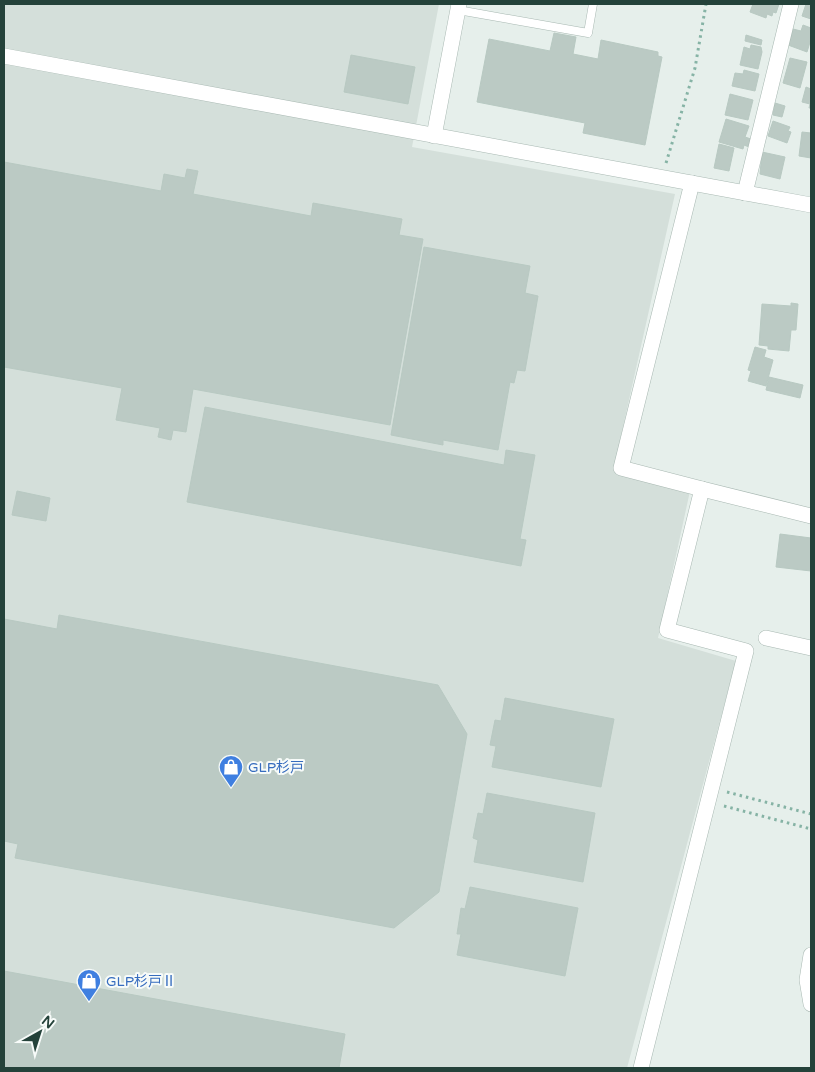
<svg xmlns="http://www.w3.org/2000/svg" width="815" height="1072" font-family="'Varela Round','Noto Sans JP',sans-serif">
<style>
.built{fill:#d4dfda}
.building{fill:#bbcac4;stroke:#b8c9c2}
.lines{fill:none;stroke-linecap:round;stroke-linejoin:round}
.service-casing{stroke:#a8b8b2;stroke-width:9}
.minor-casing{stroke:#a8b8b2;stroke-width:16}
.tertiary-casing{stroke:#a8b8b2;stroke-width:16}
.path{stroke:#86b3a5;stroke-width:3;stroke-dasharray:2.5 4;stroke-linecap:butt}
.service{stroke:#fff;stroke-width:8}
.minor{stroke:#fff;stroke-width:15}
.tertiary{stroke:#fff;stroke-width:15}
.labels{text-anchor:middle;stroke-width:4;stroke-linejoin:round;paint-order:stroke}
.shop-label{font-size:14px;fill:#366cbe;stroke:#f7fbf9;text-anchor:start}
</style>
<rect width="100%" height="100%" fill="#e6efeb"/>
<!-- built -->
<polygon class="built" points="4,4 439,4 412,147 675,194 614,467 690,491 658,638 736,661 627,1068 4,1068"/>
<!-- building -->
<g class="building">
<polygon points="753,4 779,4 776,13 773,12 772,16 767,14 766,18 750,12"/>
<polygon points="806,4 811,4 811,19 802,16"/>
<polygon points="803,25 811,28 811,39 807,52 788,45 793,29 801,31"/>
<polygon points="554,33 576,37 573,54 598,59 601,40 658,52 658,56 662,57 645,145 583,133 585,123 477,102 489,39 550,51"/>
<polygon points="746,35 762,40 761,45 745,41"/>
<polygon points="751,45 761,47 762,52 758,69 740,65 744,47 750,49"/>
<polygon points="351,55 415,67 408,104 344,92"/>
<polygon points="790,58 807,62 800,88 783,83"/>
<polygon points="744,70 759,74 755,91 732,86 735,73 743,74"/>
<polygon points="806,87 811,89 811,108 809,108 810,104 802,102"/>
<polygon points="730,94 753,100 748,120 725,115"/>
<polygon points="775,103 785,106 782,117 773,115"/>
<polygon points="726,119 749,126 745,137 751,139 749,147 744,145 743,149 719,142"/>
<polygon points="773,121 790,127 788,131 791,132 787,143 768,136"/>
<polygon points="802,132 811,133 811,158 799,156"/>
<polygon points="719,144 734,148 729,171 714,168"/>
<polygon points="762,152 785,157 780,179 760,174"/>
<polygon points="4,162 161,191 164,174 185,178 187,169 198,171 193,194 311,216 313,203 402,219 399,235 423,239 390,425 193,389 186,432 173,430 171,440 158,437 160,428 116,420 122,388 4,367"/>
<polygon points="424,247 530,266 525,293 538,296 525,371 517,370 514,383 510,382 498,450 443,440 443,445 391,435"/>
<polygon points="791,303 798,304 796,330 791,330 789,351 768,349 768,346 759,345 762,304 791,306"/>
<polygon points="755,347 766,350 764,357 773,360 766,386 748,381 751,371 748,370"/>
<polygon points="769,377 803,385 800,398 766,390"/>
<polygon points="205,407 504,465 506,450 535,455 520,539 526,540 521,566 187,502"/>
<polygon points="17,491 50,498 46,521 12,515"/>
<polygon points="780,534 811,538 811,571 776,567"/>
<polygon points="59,615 438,685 467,734 439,892 394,928 15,858 18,844 4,841 4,619 57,629"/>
<polygon points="505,698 614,719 601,787 492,767 496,746 490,745 495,720 501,721"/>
<polygon points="487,793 595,813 583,882 474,862 478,840 473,838 478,813 483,814"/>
<polygon points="470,887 578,908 565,976 457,955 461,934 457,934 461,908 465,909"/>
<polygon points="4,971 345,1034 339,1068 4,1068"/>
</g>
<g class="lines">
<!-- service casing -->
<g class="service-casing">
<polyline id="service" points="458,10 588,33 593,4"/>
</g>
<!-- minor casing -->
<g class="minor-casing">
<g id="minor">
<polyline points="745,193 791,4"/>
<polyline points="702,489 811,516"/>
<polyline points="766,638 811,648"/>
<polyline points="811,955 807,980 811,1004"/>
<polyline points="641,1068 746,651 667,630 702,489 621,468 692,183"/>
</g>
</g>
<!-- tertiary casing -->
<g class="tertiary-casing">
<g id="tertiary">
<polyline points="4,56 811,205"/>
<polyline points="434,136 459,4"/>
</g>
</g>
<!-- path -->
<g class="path">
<polyline points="666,163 695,68 706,4"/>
<polyline points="727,792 811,814"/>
<polyline points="724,806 811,829"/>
</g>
<!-- service -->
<use href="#service" class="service"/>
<!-- minor -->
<use href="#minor" class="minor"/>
<!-- tertiary -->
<use href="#tertiary" class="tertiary"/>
</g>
<!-- icons -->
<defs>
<g id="shop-pin" transform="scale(1.25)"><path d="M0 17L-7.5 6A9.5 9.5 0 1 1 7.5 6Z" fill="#3f7fe0" stroke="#f7fbf9"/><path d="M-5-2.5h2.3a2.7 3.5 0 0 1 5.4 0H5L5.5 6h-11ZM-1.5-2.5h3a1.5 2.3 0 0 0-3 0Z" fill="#fff"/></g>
</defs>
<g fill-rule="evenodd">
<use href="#shop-pin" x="231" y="767"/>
<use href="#shop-pin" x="89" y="981"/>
</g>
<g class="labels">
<!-- shop labels -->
<g class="shop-label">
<text x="248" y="772">GLP杉戸</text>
<text x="106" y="986">GLP杉戸Ⅱ</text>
</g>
</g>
<!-- border -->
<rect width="815" height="1072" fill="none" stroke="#24423a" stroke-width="10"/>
<!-- north arrow -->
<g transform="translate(40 1032) rotate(39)" stroke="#f7fbf9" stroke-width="4" paint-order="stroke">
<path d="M0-4L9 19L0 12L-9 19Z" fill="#24423a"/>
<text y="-8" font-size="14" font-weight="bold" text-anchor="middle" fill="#24423a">N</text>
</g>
</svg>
